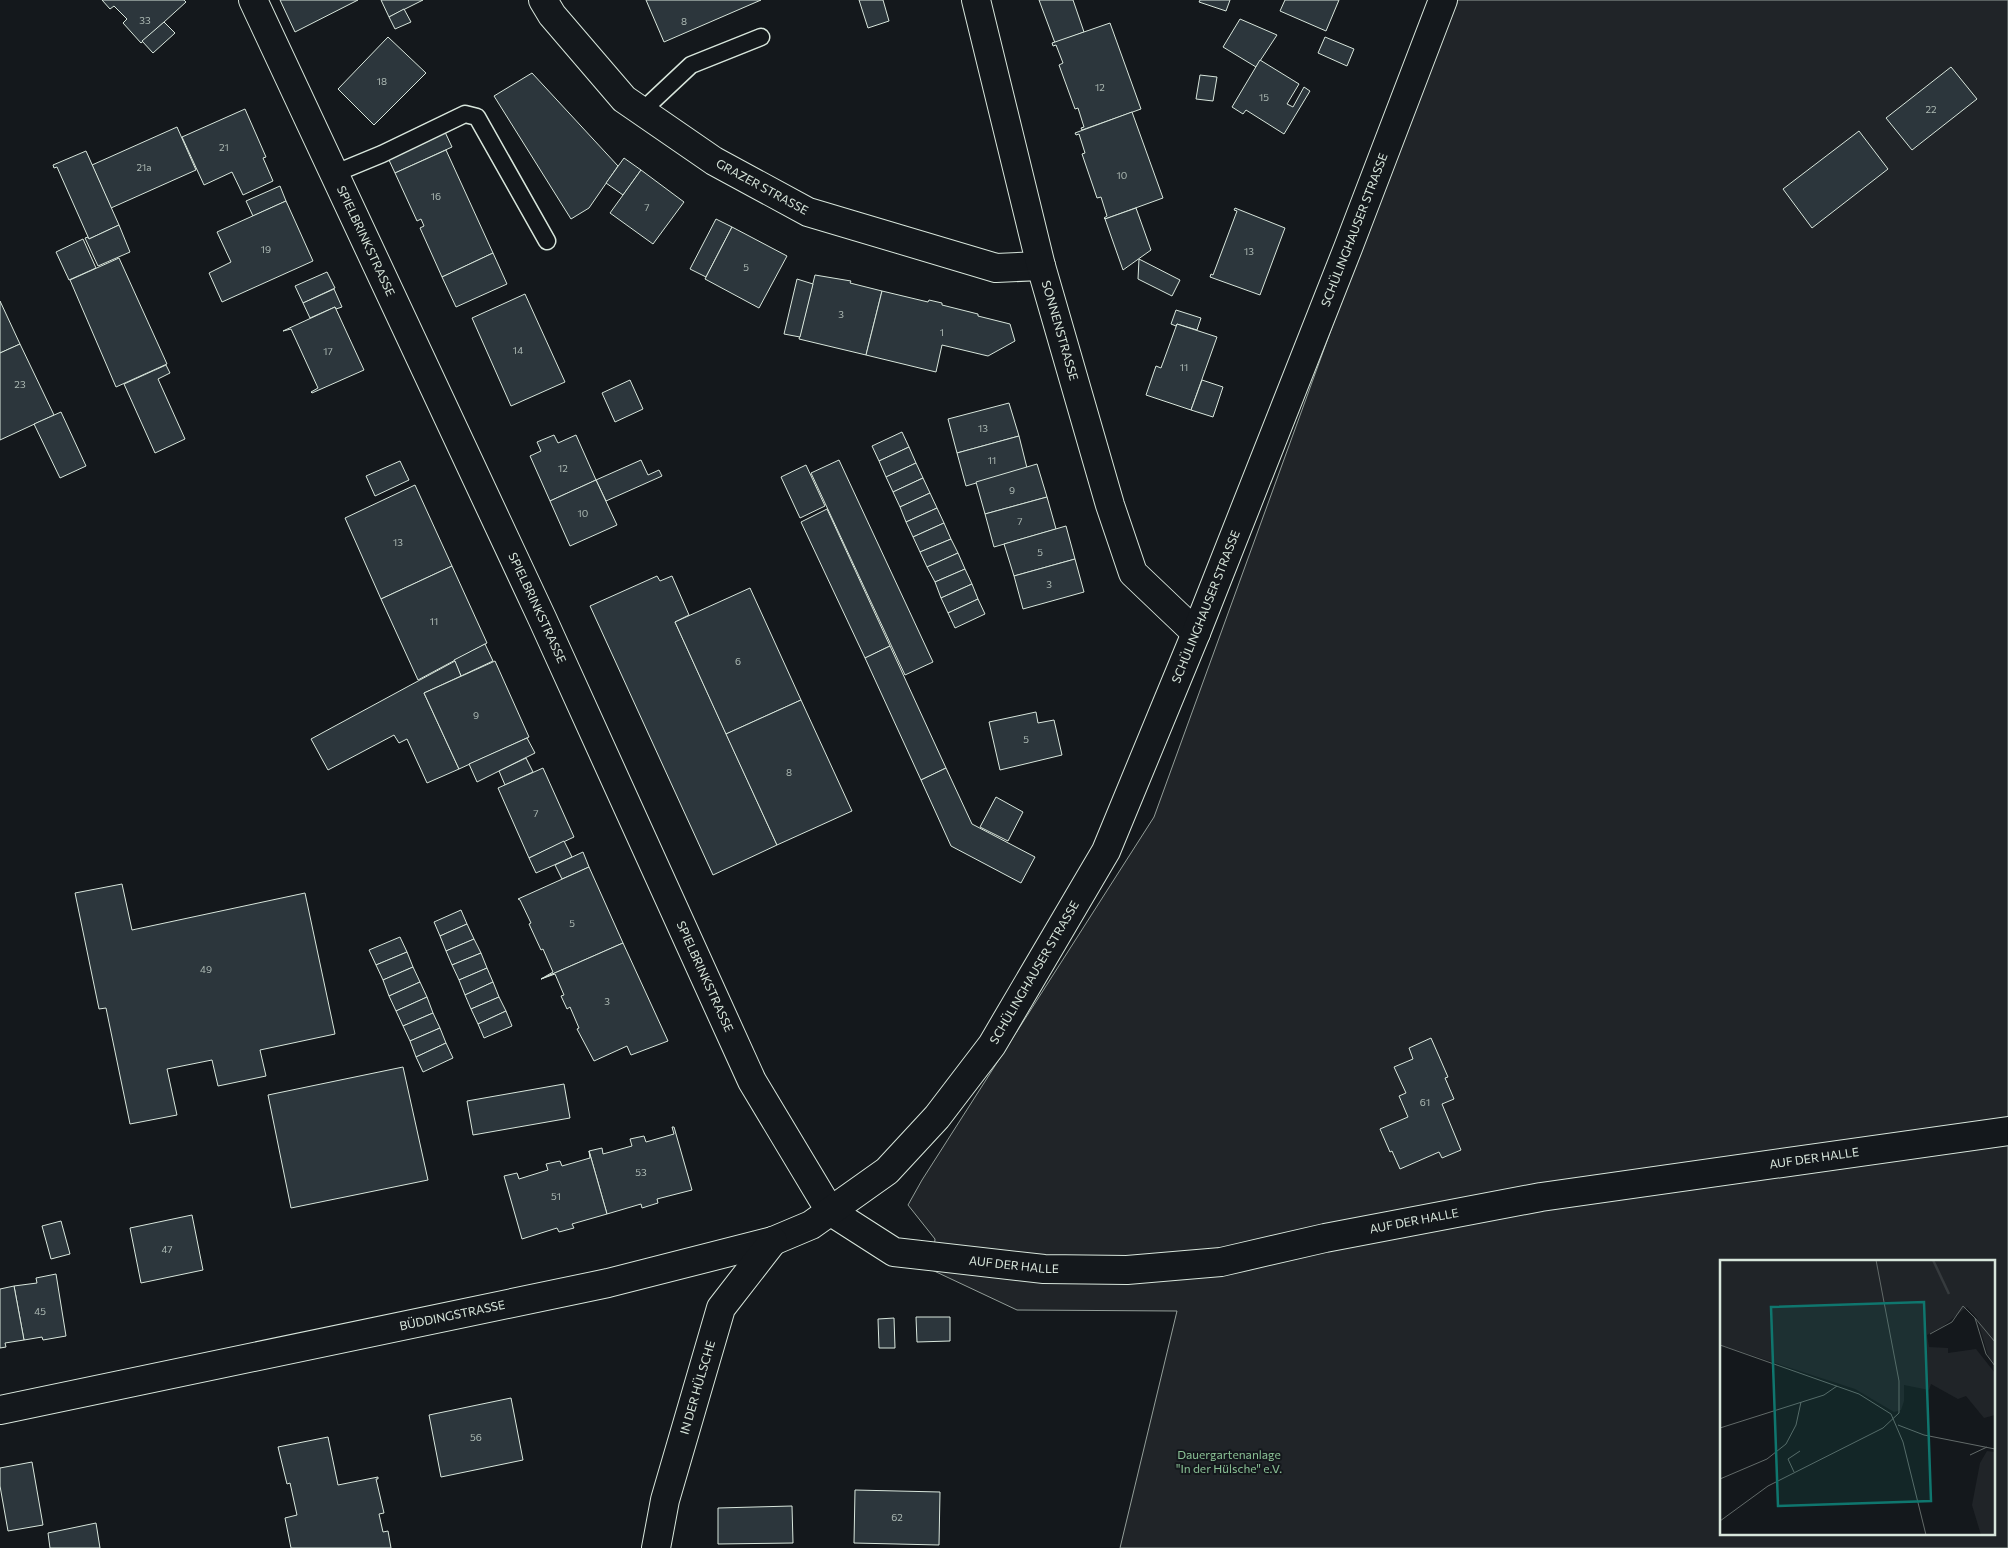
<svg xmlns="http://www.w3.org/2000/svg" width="2008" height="1548" font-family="Commissioner,sans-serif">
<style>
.green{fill:#202428;stroke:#939e99;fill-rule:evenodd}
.building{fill:#2c363c;stroke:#d8e6dc}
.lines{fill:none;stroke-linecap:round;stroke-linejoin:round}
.service-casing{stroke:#d8e6dc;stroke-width:19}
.minor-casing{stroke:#d8e6dc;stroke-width:30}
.service{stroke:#14181c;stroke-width:16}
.minor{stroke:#14181c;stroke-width:28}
.labels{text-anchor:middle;stroke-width:4;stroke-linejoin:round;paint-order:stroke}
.number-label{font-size:10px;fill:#adbab4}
.street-label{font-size:12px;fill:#d8e6dc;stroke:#14181c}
.park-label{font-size:12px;fill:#8ac095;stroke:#14181c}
.inset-river{fill:none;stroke:#363b3e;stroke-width:2.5}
.inset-road{fill:none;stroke:#626a69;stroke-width:1}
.view{fill:#0f766e;fill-opacity:0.15;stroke:#0f766e;stroke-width:2.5}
.inset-edge{fill:none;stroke:#d8e6dc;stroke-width:2.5}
</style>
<rect width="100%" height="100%" fill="#14181c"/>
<!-- green -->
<path class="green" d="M1451 0H2008V1548H1120L1177 1311 1017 1310 932 1270 935 1239 908 1205 922 1180 1154 817ZM1722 1262H1994V1534H1722Z"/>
<!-- building -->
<g class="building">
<polygon points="102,0 184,0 186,2 141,43 123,23 127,19 114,6 110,9"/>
<polygon points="280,0 358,0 295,32"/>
<polygon points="381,0 423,0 389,17"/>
<polygon points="646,0 761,0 664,42"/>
<polygon points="859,0 883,0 889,21 868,28"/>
<polygon points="1039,0 1073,0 1084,32 1055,43"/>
<polygon points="1200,0 1230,0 1226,11 1199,2"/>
<polygon points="1285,0 1339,0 1326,31 1280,11"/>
<polygon points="404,9 411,22 395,29 389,17"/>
<polygon points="1240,19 1277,35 1256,67 1223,47"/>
<polygon points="164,22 175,33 153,53 142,41"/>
<polygon points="1110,23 1141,109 1082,130 1081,128 1084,127 1078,108 1075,109 1059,65 1063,63 1056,45 1053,46 1052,43"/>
<polygon points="388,37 426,73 374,125 338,89"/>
<polygon points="1325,37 1354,49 1347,66 1318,53"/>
<polygon points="1260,60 1299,84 1287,104 1293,107 1304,87 1310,91 1284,134 1246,110 1243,114 1232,107"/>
<polygon points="1951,67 1977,99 1912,150 1886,118"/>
<polygon points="532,73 618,166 589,208 571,219 494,96"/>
<polygon points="1200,75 1217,77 1213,101 1196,99"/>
<polygon points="245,109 266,157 263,158 273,181 243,195 232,172 204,185 182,137"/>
<polygon points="1132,112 1163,198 1105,219 1104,218 1107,216 1101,197 1097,198 1082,154 1085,153 1079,134 1076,135 1075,133"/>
<polygon points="177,127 196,170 111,208 92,165"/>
<polygon points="1859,131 1888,169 1812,228 1783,189"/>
<polygon points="445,132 452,147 395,173 388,158"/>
<polygon points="446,150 493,253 442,277 420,228 424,226 421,219 417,221 395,173"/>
<polygon points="86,151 119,225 89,239 57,167 54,168 53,165"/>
<polygon points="624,158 641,170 623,195 606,183"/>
<polygon points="641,170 684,202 653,244 610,213"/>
<polygon points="280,186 286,201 253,216 246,201"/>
<polygon points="286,201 313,261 222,302 209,273 231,262 217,232"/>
<polygon points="1136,208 1151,250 1123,270 1105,219"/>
<polygon points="1235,208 1285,228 1260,295 1210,277 1211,274 1213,275 1237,211 1234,210"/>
<polygon points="716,219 732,227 706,277 690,269"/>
<polygon points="119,225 130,252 98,266 85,238 88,237 89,239"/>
<polygon points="732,227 787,256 759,308 705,279"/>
<polygon points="83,239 96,268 69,280 56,252"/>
<polygon points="493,253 507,284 456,307 442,277"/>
<polygon points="119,258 167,364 116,387 70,280"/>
<polygon points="1139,259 1180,280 1172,296 1138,279"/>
<polygon points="327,272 335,288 303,303 295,286"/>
<polygon points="815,275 851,281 850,283 882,291 866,355 799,339"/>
<polygon points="797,279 813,284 800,337 784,334"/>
<polygon points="334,289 342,307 336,309 335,307 310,318 303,303"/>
<polygon points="882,291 928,302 929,300 942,303 942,305 978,314 978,316 1010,324 1015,341 988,356 942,345 936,372 866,355"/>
<polygon points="525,294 565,382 511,406 472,318"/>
<polygon points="0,301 20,344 0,353"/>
<polygon points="335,307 364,370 312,393 311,392 318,388 291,329 283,331"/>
<polygon points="1176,310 1201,318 1197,330 1177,324 1176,326 1171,324"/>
<polygon points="1177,324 1217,337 1191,410 1146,395 1156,366 1161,368"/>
<polygon points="20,344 54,415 0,440 0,353"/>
<polygon points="166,365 170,373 158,379 185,439 155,453 124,384"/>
<polygon points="630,380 643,409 615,422 602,393"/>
<polygon points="1202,380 1223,387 1213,417 1191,410"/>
<polygon points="1009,403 1019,436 957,453 948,419"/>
<polygon points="61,412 86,466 60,478 34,424"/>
<polygon points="902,432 909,447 879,461 872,446"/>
<polygon points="554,435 558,443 576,435 596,480 550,501 530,456 541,451 537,442"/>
<polygon points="1019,436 1027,468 966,486 957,453"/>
<polygon points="909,447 916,463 886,477 879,461"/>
<polygon points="641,460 648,475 659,470 662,476 606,501 596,480"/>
<polygon points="839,460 933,662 905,675 811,473"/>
<polygon points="400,461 409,480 375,496 366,476"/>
<polygon points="916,463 923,478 893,492 886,477"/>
<polygon points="1037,464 1047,497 985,514 976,482"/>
<polygon points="806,465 825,506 800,518 781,477"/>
<polygon points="923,478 930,493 900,507 893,492"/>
<polygon points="596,480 617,525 570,546 550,501"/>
<polygon points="415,485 452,566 381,599 345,518"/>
<polygon points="930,493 937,508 906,522 900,507"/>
<polygon points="1047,497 1056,529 994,547 985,514"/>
<polygon points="937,508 944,523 913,537 906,522"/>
<polygon points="827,509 890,646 865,658 801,522"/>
<polygon points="944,523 951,539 920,552 913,537"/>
<polygon points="1066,526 1075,559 1014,576 1004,544"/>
<polygon points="951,539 958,553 927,567 920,552"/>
<polygon points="958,553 965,569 935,582 927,567"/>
<polygon points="1075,559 1084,592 1023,609 1014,576"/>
<polygon points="452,566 487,643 418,680 381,599"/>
<polygon points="965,569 972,584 941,598 935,582"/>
<polygon points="657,576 660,581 672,576 689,615 675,622 777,845 713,875 590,606"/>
<polygon points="972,584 978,599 948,613 941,598"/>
<polygon points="750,588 801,700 726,734 675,622"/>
<polygon points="978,599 985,614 955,628 948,613"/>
<polygon points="485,644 493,661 461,676 454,660"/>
<polygon points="890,646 946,768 921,780 865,658"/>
<polygon points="455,661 461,676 424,693 459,769 427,783 407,739 399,743 394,735 328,770 311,739"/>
<polygon points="495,661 529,737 459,769 424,693"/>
<polygon points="801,700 852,811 777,845 726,734"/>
<polygon points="1036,712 1038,723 1054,720 1062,755 1000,770 989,722"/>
<polygon points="527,738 535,753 477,782 469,764"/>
<polygon points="526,758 533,772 505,785 499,771"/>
<polygon points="543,768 574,837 529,858 498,788"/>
<polygon points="946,768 972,824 1035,857 1021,883 951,846 921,780"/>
<polygon points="996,797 1023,812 1008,841 980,827"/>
<polygon points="564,841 572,857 536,873 529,858"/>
<polygon points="583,852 589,867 562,879 555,865"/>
<polygon points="589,867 623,943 541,979 553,972 543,949 541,950 529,924 531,923 520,900 518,899"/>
<polygon points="122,884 132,930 305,893 335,1034 260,1050 266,1076 218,1086 212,1060 167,1069 177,1115 130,1124 106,1008 99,1009 75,893"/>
<polygon points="461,910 467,924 440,936 434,922"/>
<polygon points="467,924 474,939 446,951 440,936"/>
<polygon points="400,937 407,952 376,965 369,950"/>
<polygon points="474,939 481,953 452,965 446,951"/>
<polygon points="623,943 668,1041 631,1055 627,1046 594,1061 577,1029 579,1028 570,1007 567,1009 561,996 564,995 555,974 541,979"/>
<polygon points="407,952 413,967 383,980 376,965"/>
<polygon points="481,953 487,968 459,980 452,965"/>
<polygon points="413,967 420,982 389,996 383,980"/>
<polygon points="487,968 493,982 465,995 459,980"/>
<polygon points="420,982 427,997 396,1011 389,996"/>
<polygon points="493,982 499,997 471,1009 465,995"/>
<polygon points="427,997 433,1013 403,1026 396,1011"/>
<polygon points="499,997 506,1011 478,1024 471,1009"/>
<polygon points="506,1011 512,1026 484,1038 478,1024"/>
<polygon points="433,1013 440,1028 410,1041 403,1026"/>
<polygon points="440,1028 446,1043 416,1057 410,1041"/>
<polygon points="1431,1038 1448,1077 1445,1078 1454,1099 1442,1104 1461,1150 1442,1158 1439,1152 1400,1169 1392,1151 1390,1152 1380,1129 1408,1117 1399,1096 1406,1093 1394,1067 1413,1059 1409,1048"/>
<polygon points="446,1043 453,1058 423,1072 416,1057"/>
<polygon points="403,1067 428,1180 291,1208 268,1095"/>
<polygon points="564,1084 570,1118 473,1135 467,1101"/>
<polygon points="672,1127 674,1127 692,1190 657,1199 658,1203 642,1208 641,1204 607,1214 589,1151 602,1148 603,1154 632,1146 630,1139 644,1136 646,1142 674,1134"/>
<polygon points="589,1151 607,1214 572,1224 574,1228 559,1232 557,1228 522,1239 504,1176 517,1173 519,1179 548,1170 546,1164 560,1161 562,1166 590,1158"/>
<polygon points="192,1215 203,1270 141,1283 130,1228"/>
<polygon points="61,1221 70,1254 51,1259 42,1226"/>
<polygon points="56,1274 66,1336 43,1340 42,1337 24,1340 14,1286 37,1283 36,1278"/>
<polygon points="14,1286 24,1340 5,1343 6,1347 0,1348 0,1289"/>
<polygon points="916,1317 950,1317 950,1341 917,1342"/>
<polygon points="894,1318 895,1348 879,1348 878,1319"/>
<polygon points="511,1398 523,1460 441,1477 429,1415"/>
<polygon points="328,1437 338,1485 378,1477 378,1479 376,1479 384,1513 379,1514 383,1532 388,1531 391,1548 291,1548 285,1518 297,1515 290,1483 287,1484 278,1447"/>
<polygon points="32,1462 43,1525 8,1531 0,1486 0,1468"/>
<polygon points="855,1490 940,1492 939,1545 854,1543"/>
<polygon points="792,1506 793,1543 718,1544 718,1508"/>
<polygon points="96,1523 100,1548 50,1548 48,1533"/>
</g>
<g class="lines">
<!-- service casing -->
<g class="service-casing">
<g id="service">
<polyline points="642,111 691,65 761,37"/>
<polyline points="336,173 382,154 465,114 477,117 547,241"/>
</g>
</g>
<!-- minor casing -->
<g class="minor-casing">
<g id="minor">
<path id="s1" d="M253 0 542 618 752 1081 830 1211 894 1252 1044 1269 1127 1270 1221 1262 1325 1238 1541 1197 2008 1131"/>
<path id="s2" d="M543 0 552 15 624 99 714 161 808 212 996 268 1041 266"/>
<path id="s3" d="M976 0 1041 266 1110 505 1133 573 1196 633"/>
<path id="s4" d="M0 1410 608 1283 773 1241 811 1225 887 1171 937 1117 992 1045 1106 851 1196 633 1348 248 1443 0"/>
<path id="s5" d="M656 1548 665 1500 721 1308 773 1241"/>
</g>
</g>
<!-- service -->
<use href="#service" class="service"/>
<!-- minor -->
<use href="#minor" class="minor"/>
</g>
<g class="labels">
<!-- number labels -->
<g class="number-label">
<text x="145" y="24">33</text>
<text x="684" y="25">8</text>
<text x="382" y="85">18</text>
<text x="1100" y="91">12</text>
<text x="1264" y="101">15</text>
<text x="1931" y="113">22</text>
<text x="224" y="151">21</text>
<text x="144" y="171">21a</text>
<text x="1122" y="179">10</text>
<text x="436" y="200">16</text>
<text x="647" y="211">7</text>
<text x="266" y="253">19</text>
<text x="1249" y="255">13</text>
<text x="746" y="271">5</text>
<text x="841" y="318">3</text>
<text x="942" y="336">1</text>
<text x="518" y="354">14</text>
<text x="328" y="355">17</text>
<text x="1184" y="371">11</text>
<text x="20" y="388">23</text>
<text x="983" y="432">13</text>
<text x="992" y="464">11</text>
<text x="563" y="472">12</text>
<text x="1012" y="494">9</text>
<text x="583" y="517">10</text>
<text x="1020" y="525">7</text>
<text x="398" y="546">13</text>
<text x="1040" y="556">5</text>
<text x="1049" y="588">3</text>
<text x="434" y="625">11</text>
<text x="738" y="665">6</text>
<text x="476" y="719">9</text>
<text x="1026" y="743">5</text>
<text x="789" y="776">8</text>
<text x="536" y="817">7</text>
<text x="572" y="927">5</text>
<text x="206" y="973">49</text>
<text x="607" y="1005">3</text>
<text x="1425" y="1106">61</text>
<text x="641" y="1176">53</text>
<text x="556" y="1200">51</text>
<text x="167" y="1253">47</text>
<text x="40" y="1315">45</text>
<text x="476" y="1441">56</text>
<text x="897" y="1521">62</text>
</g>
<!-- street labels -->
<g class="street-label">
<text dy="4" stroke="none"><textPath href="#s2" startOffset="292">GRAZER STRASSE</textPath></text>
<text dy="4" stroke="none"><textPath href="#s4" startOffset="1984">SCHÜLINGHAUSER STRASSE</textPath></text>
<text dy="4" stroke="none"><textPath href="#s1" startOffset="266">SPIELBRINKSTRASSE</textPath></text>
<text dy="4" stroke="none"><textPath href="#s3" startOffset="341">SONNENSTRASSE</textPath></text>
<text dy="4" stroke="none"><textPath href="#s1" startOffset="671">SPIELBRINKSTRASSE</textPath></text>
<text dy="4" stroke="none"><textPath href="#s4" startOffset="1579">SCHÜLINGHAUSER STRASSE</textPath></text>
<text dy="4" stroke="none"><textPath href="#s4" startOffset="1174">SCHÜLINGHAUSER STRASSE</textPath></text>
<text dy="4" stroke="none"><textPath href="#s1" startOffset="1076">SPIELBRINKSTRASSE</textPath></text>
<text dy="4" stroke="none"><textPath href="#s1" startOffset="2349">AUF DER HALLE</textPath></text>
<text dy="4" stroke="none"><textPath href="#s1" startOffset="1944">AUF DER HALLE</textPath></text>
<text dy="4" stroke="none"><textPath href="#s1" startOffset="1539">AUF DER HALLE</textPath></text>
<text dy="4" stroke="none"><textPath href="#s4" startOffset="462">BÜDDINGSTRASSE</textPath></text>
<text dy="4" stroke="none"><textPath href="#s5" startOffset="166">IN DER HÜLSCHE</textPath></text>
</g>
<!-- park labels -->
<g class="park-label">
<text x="1229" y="1459">Dauergartenanlage<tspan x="1229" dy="14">"In der Hülsche" e.V.</tspan></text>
</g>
</g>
<!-- overview -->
<g transform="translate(1720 1260)">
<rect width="275" height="275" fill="#14181c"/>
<path d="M0 0H275V104L269 99 257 58 247 47 222 67 207 75 209 87 228 88V93L256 89 275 113V155L264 158 246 136 238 139 211 124 209 130 184 125V141L181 150 174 152 135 129 0 85ZM267 191 275 192V275H261L252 245 260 203Z" fill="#202428"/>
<path class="inset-river" d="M213 0 229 34"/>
<path class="inset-road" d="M255 58 275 82M210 74 232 62 243 46 255 58 266 94 275 106M0 85 139 134 171 154 183 182 206 275M178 165 204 175 275 189M0 168 104 135 117 126M250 195 267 187M74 212 68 199 80 191M0 219 47 199 66 184 76 165 81 142M0 261 48 226 163 168 179 153V121L156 0"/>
<path class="view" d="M204 42 211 241 58 246 51 47Z"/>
<rect width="275" height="275" class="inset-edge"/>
</g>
</svg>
